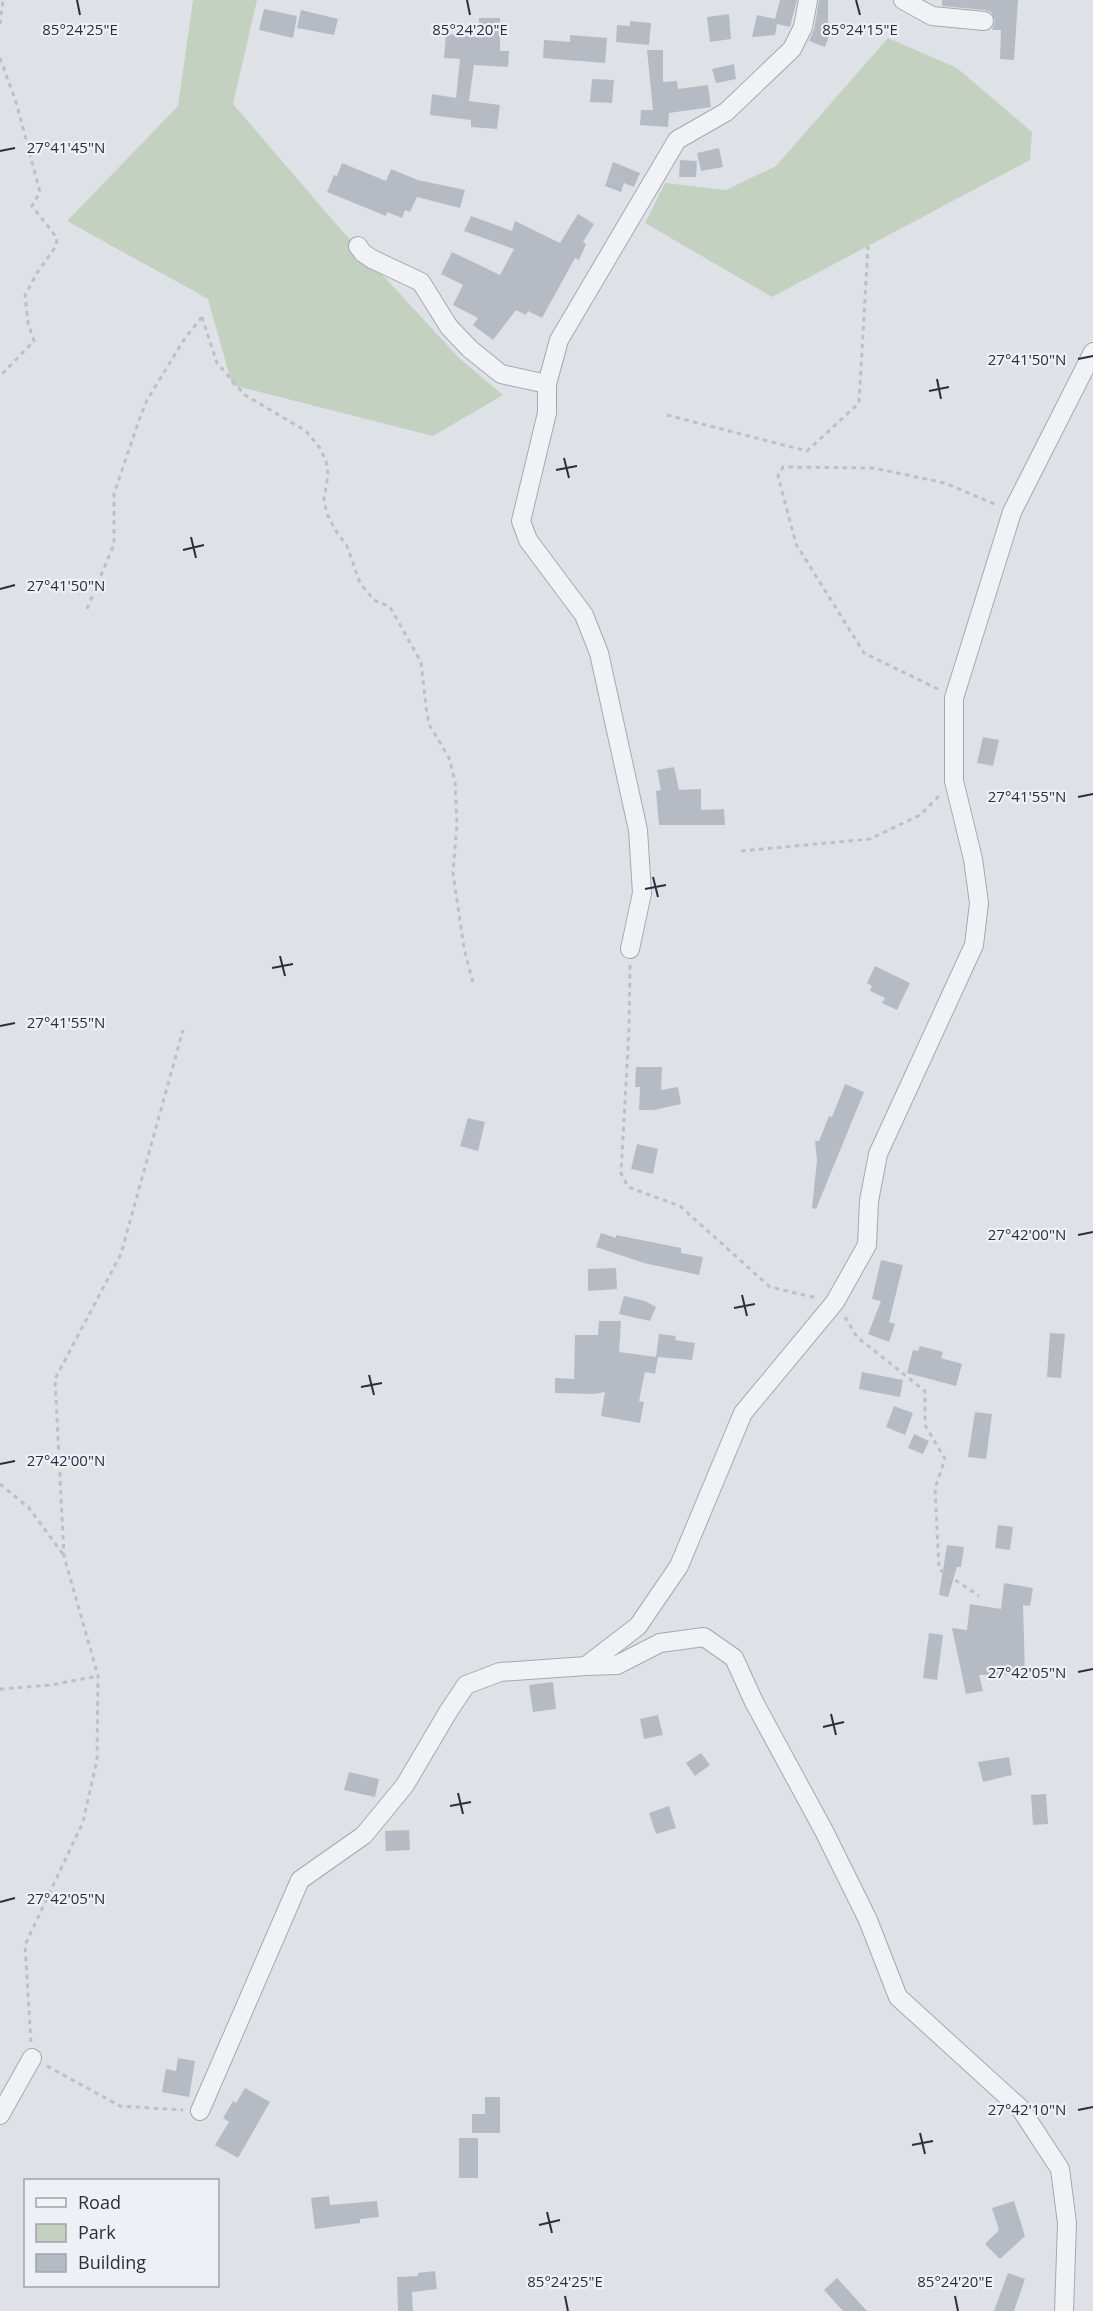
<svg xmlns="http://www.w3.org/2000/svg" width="1093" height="2311" font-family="'Open Sans',sans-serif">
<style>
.green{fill:#c4d0c0}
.building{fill:#b6bbc3}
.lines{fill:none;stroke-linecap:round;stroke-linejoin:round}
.minor-casing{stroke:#a4a9b1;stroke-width:20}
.path{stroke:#bdc0c5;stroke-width:3;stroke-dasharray:4.5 4.5;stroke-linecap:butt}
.minor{stroke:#f1f2f5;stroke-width:18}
.ticks{fill:none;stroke:#29303d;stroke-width:2}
.ticks-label{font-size:15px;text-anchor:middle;fill:#29303d;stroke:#eef0f5;stroke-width:4.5;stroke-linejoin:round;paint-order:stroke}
</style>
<rect width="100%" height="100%" fill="#dee2e7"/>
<!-- green -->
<g class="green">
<polygon points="193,0 257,0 233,104 343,232 459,358 503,395 433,436 232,385 208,299 67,221 178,106"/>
<polygon points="888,38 957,68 1032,132 1030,160 772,297 645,223 665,183 726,190 776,166"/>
</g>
<!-- building -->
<g class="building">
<polygon points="780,0 797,0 790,27 777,24 775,35 752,37 757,15 775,19"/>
<polygon points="819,0 828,0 828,29 831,30 825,47 809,41 814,29"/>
<polygon points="942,0 1018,0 1014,60 1000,59 1001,30 992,30 995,21 991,12 985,10 942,6"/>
<polygon points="264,9 297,16 293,38 259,30"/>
<polygon points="301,10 338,19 334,35 297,28"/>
<polygon points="729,14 731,39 710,42 707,17"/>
<polygon points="479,18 500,18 500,51 509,51 508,67 474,65 469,101 500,105 497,129 471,127 471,120 430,115 432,94 456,98 460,59 444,58 446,34 479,37"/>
<polygon points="630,21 651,23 649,45 616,42 617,25 630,26"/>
<polygon points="570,35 607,38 605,63 543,58 544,40 570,42"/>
<polygon points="647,50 663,50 663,82 677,81 678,89 708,85 711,107 669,113 668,127 640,125 641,110 653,110"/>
<polygon points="734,64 736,79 716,83 712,69"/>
<polygon points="592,79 614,80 612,103 590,102"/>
<polygon points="719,148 723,167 701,171 697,153"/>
<polygon points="680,160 697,161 696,177 679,177"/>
<polygon points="613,162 640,173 634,187 624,183 621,192 605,186"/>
<polygon points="342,163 386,181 391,169 418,180 465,190 460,208 417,197 410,212 405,210 402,218 387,212 386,216 327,192 334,175 337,176"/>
<polygon points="578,214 594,224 583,242 586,244 579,260 575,258 542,318 528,311 526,315 516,310 493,340 473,325 478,318 453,305 463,285 441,274 452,252 500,275 514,249 464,231 471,216 512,231 515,221 560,243"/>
<polygon points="983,737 999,740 993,766 977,763"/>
<polygon points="674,767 679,790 701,789 701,810 724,809 725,825 659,825 656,791 661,790 657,770"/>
<polygon points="875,966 910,983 897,1010 882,1003 885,998 870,991 872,986 867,983"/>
<polygon points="636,1067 662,1067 661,1090 678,1087 681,1104 654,1110 639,1110 640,1087 635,1087"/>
<polygon points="845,1084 864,1092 816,1209 812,1208 817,1160 815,1141 819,1141 829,1116 832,1117"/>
<polygon points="468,1118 485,1122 478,1151 460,1146"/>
<polygon points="637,1144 658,1149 653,1174 631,1169"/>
<polygon points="601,1233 616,1238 616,1235 681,1248 681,1253 703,1257 699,1275 644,1263 596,1247"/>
<polygon points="881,1260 903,1265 889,1322 895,1324 889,1342 868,1334 881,1301 872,1299"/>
<polygon points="616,1268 617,1289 588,1291 588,1269"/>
<polygon points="624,1296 645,1301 656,1307 650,1321 619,1314"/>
<polygon points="599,1321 621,1321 619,1352 656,1357 659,1334 676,1336 675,1340 695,1343 692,1360 658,1357 655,1374 645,1372 639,1401 644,1402 640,1423 601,1416 605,1392 594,1394 555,1393 555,1378 574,1379 575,1335 598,1335"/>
<polygon points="1050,1333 1065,1334 1061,1378 1047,1377"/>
<polygon points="920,1346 943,1352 941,1358 962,1364 956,1386 907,1373 913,1350 918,1351"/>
<polygon points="862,1372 903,1380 900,1397 859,1389"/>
<polygon points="894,1406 913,1413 905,1435 886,1427"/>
<polygon points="975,1412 992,1414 986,1459 968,1457"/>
<polygon points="914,1434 929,1441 923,1454 908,1448"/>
<polygon points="998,1525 1013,1527 1010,1550 995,1548"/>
<polygon points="947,1545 964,1547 961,1567 957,1567 948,1597 939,1595"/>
<polygon points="1004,1583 1033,1588 1030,1606 1023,1605 1025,1674 979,1675 983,1691 966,1694 952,1628 967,1630 970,1604 1001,1609"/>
<polygon points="929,1633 943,1635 937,1680 923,1678"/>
<polygon points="553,1682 556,1709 533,1712 529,1685"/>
<polygon points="658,1715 663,1735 644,1739 640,1719"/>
<polygon points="701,1753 710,1765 695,1776 686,1763"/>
<polygon points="1009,1757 1012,1775 983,1782 978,1762"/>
<polygon points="349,1772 379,1779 375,1797 344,1790"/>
<polygon points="1046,1794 1048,1824 1033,1825 1031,1795"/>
<polygon points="669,1806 676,1828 656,1834 649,1813"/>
<polygon points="409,1830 410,1850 386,1851 385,1831"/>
<polygon points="178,2058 195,2061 189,2097 162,2092 166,2069 176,2071"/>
<polygon points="245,2088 270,2102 238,2158 215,2145 229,2122 223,2118 233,2101 236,2103"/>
<polygon points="485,2097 500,2097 500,2133 472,2133 472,2114 485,2114"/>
<rect x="459" y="2138" width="19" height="40"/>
<polygon points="329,2196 330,2205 377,2201 379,2217 360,2219 360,2223 315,2229 311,2198"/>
<polygon points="1014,2201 1025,2236 1000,2259 985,2244 999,2230 992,2208"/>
<polygon points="435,2271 437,2289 412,2292 413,2311 398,2311 397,2277 418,2276 418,2273"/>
<polygon points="1008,2273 1025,2279 1014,2311 994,2311"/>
<polygon points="837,2278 867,2311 843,2311 824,2290"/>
</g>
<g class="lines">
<!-- minor casing -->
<g class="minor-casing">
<g id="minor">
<polyline points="903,0 932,16 984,21"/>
<polyline points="358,246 363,253 372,259 421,282 449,327 470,349 501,374 547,384"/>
<polyline points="630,949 642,893 638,830 599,653 584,615 528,540 521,521 547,413 547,384 559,340 677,140 726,112 792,49 803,27 808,0"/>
<polyline points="586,1666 617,1665 660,1643 704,1637 734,1658 754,1702 824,1831 868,1920 898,1997 1020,2108 1060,2169 1067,2223 1064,2311"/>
<polyline points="200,2111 300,1880 364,1835 405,1785 448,1712 466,1685 500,1672 586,1666 638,1626 679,1566 743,1413 835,1302 867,1245 869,1201 878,1154 974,945 979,903 973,859 954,781 954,698 1012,512 1093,352"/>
<polyline points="0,2115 32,2058"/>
</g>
</g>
<!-- path -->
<g class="path">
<polyline points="0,24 3,0"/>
<polyline points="0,58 16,102 40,192 32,206 57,238 56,246 37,273 25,295 28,323 34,341 0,376"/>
<polyline points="202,317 217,363 245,395 306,431 320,448 326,461 328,474 324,500 327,514 336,531 347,546 360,583 374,600 390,607 421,662 427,715 430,726 449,758 455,781 457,824 453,873 464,948 473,983"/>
<polyline points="667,415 807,451 859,403 868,246"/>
<polyline points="87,609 114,544 114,494 139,420 147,400 185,338 202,317"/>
<polyline points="938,689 864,653 796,544 778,476 783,467 873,468 945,483 997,505"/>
<polyline points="741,851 870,839 920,815 940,795"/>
<polyline points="630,965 629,1030 621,1173 628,1187 680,1206 770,1287 817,1298"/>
<polyline points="845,1317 857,1337 925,1391 925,1425 945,1459 935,1488 939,1569 979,1596"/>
<polyline points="0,1484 29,1508 63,1554"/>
<polyline points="0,1689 51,1685 98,1676"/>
<polyline points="31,2042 25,1945 83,1822 97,1760 98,1676 64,1556 55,1379 121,1254 183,1030"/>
<polyline points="47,2066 120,2106 183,2110"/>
</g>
<!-- minor -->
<use href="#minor" class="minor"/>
</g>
<!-- ticks -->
<path class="ticks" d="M77 0 80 15M467 0 470 15M856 0 860 15M0 151 15 148M1078 359 1093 356M937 379 941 399M929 391 949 387M564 458 569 478M556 470 577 466M191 537 196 558M183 550 204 545M0 589 15 585M1078 797 1093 794M653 877 658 897M645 889 666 885M280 956 285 976M272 968 293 964M0 1026 15 1023M1078 1235 1093 1232M742 1295 747 1316M734 1308 755 1304M369 1375 374 1395M361 1387 382 1383M0 1464 15 1461M1078 1672 1093 1669M831 1714 836 1735M823 1727 844 1722M458 1793 463 1814M450 1806 471 1802M0 1902 15 1898M1078 2110 1093 2107M920 2133 925 2154M912 2145 933 2141M547 2212 552 2233M539 2225 560 2220M565 2296 568 2311M955 2296 958 2311"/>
<g class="ticks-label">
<text x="80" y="35">85°24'25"E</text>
<text x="470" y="35">85°24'20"E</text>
<text x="860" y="35">85°24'15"E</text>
<text x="66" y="153">27°41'45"N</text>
<text x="1027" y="365">27°41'50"N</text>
<text x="66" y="591">27°41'50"N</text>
<text x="1027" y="802">27°41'55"N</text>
<text x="66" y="1028">27°41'55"N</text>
<text x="1027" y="1240">27°42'00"N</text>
<text x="66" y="1466">27°42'00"N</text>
<text x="1027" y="1678">27°42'05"N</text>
<text x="66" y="1904">27°42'05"N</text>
<text x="1027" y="2115">27°42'10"N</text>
<text x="565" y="2287">85°24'25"E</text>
<text x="955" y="2287">85°24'20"E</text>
</g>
<!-- legend -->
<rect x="24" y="2179" width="195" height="108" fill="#eef0f5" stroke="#9fa3ab" stroke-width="1.5"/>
<rect x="36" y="2198" width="30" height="9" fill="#f1f2f5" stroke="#9fa3ab" stroke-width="1.5"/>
<text x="78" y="2209" font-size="18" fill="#29303d">Road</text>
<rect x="36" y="2224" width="30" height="18" fill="#c4d0c0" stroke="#9fa3ab" stroke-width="1.5"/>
<text x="78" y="2239" font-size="18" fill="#29303d">Park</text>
<rect x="36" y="2254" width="30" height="18" fill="#b6bbc3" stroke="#9fa3ab" stroke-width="1.5"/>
<text x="78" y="2269" font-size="18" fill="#29303d">Building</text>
</svg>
